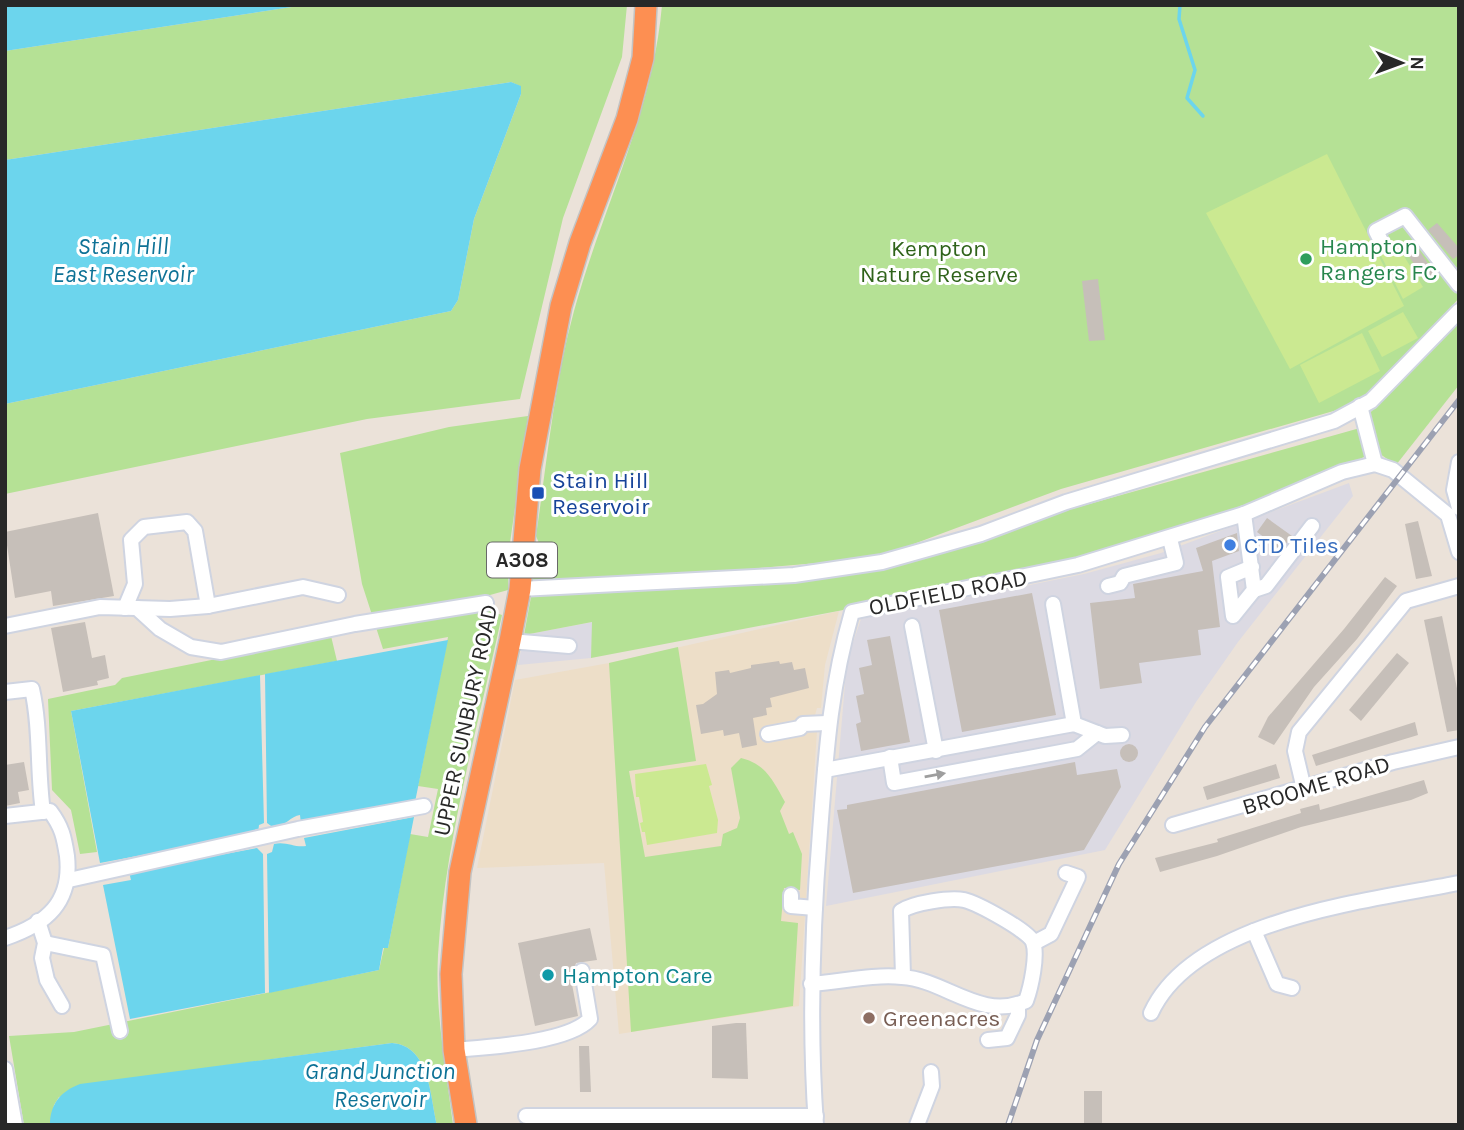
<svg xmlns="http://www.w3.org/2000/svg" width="1464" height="1130" font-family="Karla,sans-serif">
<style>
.industrial{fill:#dcdae3}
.education{fill:#eddec8}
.green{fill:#b5e195}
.pitch{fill:#cbe991}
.water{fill:#6cd5ed}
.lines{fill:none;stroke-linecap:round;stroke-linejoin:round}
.stream{stroke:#6cd5ed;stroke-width:3.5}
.building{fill:#c6bfb9}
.minor-casing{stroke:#cfd4e1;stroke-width:18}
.highway-casing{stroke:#c3c3c3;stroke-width:24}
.minor{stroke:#fff;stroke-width:14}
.highway{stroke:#fd8f52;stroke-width:21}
.rail-casing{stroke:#9ca1b2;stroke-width:6}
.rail{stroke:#fff;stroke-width:3.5;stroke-dasharray:10;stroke-linecap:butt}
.oneway{fill:#9e9e9e}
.leisure-dot{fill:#2e9e5b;stroke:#fff;stroke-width:2.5}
.transit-dot{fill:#1a4fb4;stroke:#fff;stroke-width:2.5}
.shop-dot{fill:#3f7fe0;stroke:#fff;stroke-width:2.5}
.culture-dot{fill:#0f9aa8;stroke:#fff;stroke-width:2.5}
.education-dot{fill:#8d6e63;stroke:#fff;stroke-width:2.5}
.labels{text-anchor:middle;stroke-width:6;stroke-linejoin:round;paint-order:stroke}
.shield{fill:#fff;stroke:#686868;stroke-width:2}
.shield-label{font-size:21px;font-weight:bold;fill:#282828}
.leisure-label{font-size:23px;fill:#27864d;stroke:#fff;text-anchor:start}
.park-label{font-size:23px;fill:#2f631a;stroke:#fff}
.transit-label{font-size:23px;fill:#164399;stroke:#fff;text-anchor:start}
.shop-label{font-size:23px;fill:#366cbe;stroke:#fff;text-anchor:start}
.street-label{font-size:23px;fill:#282828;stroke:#fff}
.culture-label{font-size:23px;fill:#0d838f;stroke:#fff;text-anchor:start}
.education-label{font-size:23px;fill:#785e54;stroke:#fff;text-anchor:start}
.water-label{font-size:24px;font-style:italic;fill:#0e7296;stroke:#fff}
</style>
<rect width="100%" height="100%" fill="#ebe2d9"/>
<!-- industrial -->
<g class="industrial">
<polygon points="1349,483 1353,496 1238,642 1196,702 1105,850 826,906 847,661 861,619 1084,574 1161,553"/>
<polygon points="593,622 591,658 518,665 524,635"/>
</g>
<!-- education -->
<polygon class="education" points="839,611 825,665 821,708 817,708 811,730 817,731 799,1006 619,1034 604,863 477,868 515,680 609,663"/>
<!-- green -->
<g class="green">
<polygon points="305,5 627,5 622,57 563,218 520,399 367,419 5,494 5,404 451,311 458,300 474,219 521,94 520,86 511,82 5,160 5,51"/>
<path d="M662 5H1459V298L1394 372 1351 406 1061 489 876 558 759 568 772 581 890 568 1050 515 1360 428 1366 456 1326 476 1131 545 969 586 591 658 592 622 524 635 531 597 632 588 636 576 530 585 544 555 536 536C547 462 554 384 574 311 602 209 653 112 662 5Z"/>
<polygon points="1459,317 1459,385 1396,465 1380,454 1369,414"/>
<path d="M528 416 509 550 508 590 490 595 493 612 502 615C478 727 445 840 438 955 435 1011 446 1069 453 1125H437C430 1096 430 1046 392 1043L214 1067 59 1097 54 1105 50 1125H24L9 1036 74 1032 379 970 384 948H388L410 834 428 837 438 789 418 786 448 637 383 649 362 584 340 453 449 427Z"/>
<polygon points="331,636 337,661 71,711 97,852 80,854 71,810 52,790 48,699 115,685 122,678"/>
<path d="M678 647 696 761 629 771 645 857 721 846 723 834 737 828 740 818 731 768 741 758C766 764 773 781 785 802L780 811 789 834 793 832 802 854 800 890 784 888 781 921 798 923 793 1006 631 1032 609 663Z"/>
</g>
<!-- pitch -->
<g class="pitch">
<polygon points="1327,154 1404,306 1290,369 1206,213"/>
<polygon points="1394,240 1423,287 1403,299 1378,250"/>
<polygon points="1403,312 1418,338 1382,357 1368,331"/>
<polygon points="1362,333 1380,371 1319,403 1300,365"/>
<polygon points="706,764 712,785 709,786 718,820 717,833 647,845 645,832 642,832 640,823 643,822 639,797 636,797 635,774"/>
</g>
<!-- water -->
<g class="water">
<polygon points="5,5 305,5 5,51"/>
<polygon points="511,82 521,86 521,94 474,219 458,300 451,311 5,404 5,160"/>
<path d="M448 640 415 802 301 824 300 815C291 816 285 826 274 828L267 823 265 674Z"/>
<polygon points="260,675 264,823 259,825 258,833 100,863 71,711"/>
<path d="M414 817 388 948H383L379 970 269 993 267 854 272 852 274 844C286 841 295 848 306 846L304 838Z"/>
<polygon points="257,848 263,854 265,993 130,1019 103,885 131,880 129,872"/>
<path d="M392 1043C430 1046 430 1096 437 1125H50C50 1104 61 1091 80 1084Z"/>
</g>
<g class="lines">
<!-- stream -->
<polyline class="stream" points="1180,5 1179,19 1195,70 1187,98 1203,116"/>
</g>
<!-- building -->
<g class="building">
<polygon points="1437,223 1459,248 1459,255 1453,259 1428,230"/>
<polygon points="1412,240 1436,275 1426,282 1402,246"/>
<polygon points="1098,279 1105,340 1089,341 1082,281"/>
<polygon points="98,513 114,596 53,606 51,591 15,598 5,532"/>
<polygon points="1267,518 1292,536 1281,550 1257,532"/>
<polygon points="1418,521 1432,576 1416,579 1405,524"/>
<polygon points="1237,533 1239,551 1212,561 1220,627 1198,630 1201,655 1139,663 1142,683 1100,689 1090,603 1135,598 1133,584 1203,571 1196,548"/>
<polygon points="1385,577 1397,586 1357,639 1314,687 1274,745 1258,737 1268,717 1344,629"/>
<polygon points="1032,593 1056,715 962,732 939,610"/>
<polygon points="1442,616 1459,698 1459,730 1447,732 1424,620"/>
<polygon points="85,622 92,658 105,655 109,678 97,681 98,685 63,692 51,628"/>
<polygon points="890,636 910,742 861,751 856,724 861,722 856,696 864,694 859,668 872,665 867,640"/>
<polygon points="1397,653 1409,663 1361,721 1349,710"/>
<polygon points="779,661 780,664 792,662 794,670 805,668 809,688 770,698 772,707 766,708 767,715 753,718 757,745 742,748 739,733 724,736 723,730 701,734 696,705 703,704 717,694 715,672 729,670 730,673 751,668 751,665"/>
<polygon points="1415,722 1418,735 1316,766 1312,755"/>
<circle cx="1129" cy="753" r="9"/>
<polygon points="24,762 29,790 18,792 20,803 5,806 5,765"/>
<polygon points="1075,762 1077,775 1117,769 1121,787 1084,850 853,893 837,810 847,809 847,805"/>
<polygon points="1276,764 1280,778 1207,800 1203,787"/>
<polygon points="1424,780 1428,793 1411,800 1301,827 1217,856 1160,872 1155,858 1218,842 1217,839 1301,813 1300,809 1319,804 1320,810"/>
<polygon points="590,928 597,960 576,963 571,979 578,1016 535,1026 518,943"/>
<polygon points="736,1023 746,1023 748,1079 712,1078 712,1026"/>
<polygon points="579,1046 589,1046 591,1092 580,1092"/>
<rect x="1084" y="1091" width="18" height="34"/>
</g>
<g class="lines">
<!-- minor casing -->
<g class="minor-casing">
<g id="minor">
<polyline points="1381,241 1376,231 1405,216 1459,285"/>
<polyline points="1360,406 1375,464"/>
<polyline points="1459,462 1454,490 1459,508"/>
<polyline points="1244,514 1254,590 1233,616 1228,577 1252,567"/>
<polyline points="1108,586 1120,583 1124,576 1176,563 1170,539"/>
<polyline points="520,589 794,575 882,562 981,534 1066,502 1334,421 1371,401 1459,311"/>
<polyline points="1254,590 1266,586 1312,526"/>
<polyline points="1053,604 1074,724"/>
<polyline points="125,608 135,584 131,540 144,527 187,522 195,531 208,606"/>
<polyline points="137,608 160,629 191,647 221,652 355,624 486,603"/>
<polyline points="5,626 100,607 170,609 208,606 303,587 338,595"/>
<polyline points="912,626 936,751"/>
<polyline points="510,641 569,646"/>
<path d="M5 692 32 689C41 729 37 770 43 812"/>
<polyline points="768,734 800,728 803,724 827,723"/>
<polyline points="890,757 894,783 1077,749 1097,733"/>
<polyline points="825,770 1074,724 1105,736 1122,735"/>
<polyline points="1304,789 1295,751 1299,732 1406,601 1459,586"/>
<path d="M5 816 50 811C62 827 64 837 67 856 72 902 47 924 5 938"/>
<polyline points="1173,825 1393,762 1459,747"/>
<polyline points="69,880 298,829 424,806"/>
<polyline points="791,895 791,906 815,908"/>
<polyline points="38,921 45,943 42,958 47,980 62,1006"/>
<polyline points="1254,931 1277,984 1292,988"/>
<polyline points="45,943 103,955 120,1031"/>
<polyline points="1034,943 1051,934 1078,877 1066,873"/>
<path d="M811 984C840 982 873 974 902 977 946 980 980 1021 1026 1001 1031 987 1038 955 1033 942 1029 931 977 903 964 900 950 897 913 903 901 911L903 976"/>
<path d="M1151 1013C1194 919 1368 901 1459 883"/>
<polyline points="988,1040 1007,1038 1018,1015 1018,1004"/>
<path d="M454 1050C488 1047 568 1043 590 1019L582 971"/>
<polyline points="5,1069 15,1125"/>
<polyline points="526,1116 816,1116"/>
<path d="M816 1125C809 1027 812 930 820 832 826 754 830 688 852 612L1078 565 1244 514 1342 472 1375 464 1393 470 1448 515 1459 552"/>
<polyline points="917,1125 932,1086 931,1072"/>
</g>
</g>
<!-- highway casing -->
<g class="highway-casing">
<polyline id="highway" points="466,1125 454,1050 451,974 460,872 510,641 520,589 530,469 561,306 580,243 627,119 643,58 646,5"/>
</g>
<!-- minor -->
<use href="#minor" class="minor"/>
<!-- highway -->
<use href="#highway" class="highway"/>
<!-- rail casing -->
<g class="rail-casing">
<polyline id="rail" points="1008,1125 1037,1040 1119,864 1205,727 1459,400"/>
</g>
<!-- rail -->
<use href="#rail" class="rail"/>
</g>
<!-- one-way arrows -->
<defs><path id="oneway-solid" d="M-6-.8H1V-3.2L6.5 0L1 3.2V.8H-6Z" transform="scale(1.75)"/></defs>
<use class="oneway" href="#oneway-solid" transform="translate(935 775) rotate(-10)"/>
<!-- markers -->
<circle class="leisure-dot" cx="1306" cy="259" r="7"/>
<rect class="transit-dot" x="531" y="486" width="14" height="14" rx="3.5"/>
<circle class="shop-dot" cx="1230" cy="545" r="7"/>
<circle class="culture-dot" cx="548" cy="975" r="7"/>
<circle class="education-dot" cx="869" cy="1018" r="7"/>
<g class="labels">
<!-- shield labels -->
<rect class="shield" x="487" y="542.5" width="70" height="35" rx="5"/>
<g class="shield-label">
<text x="522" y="567">A308</text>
</g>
<!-- leisure labels -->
<g class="leisure-label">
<text x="1320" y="254">Hampton<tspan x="1320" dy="26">Rangers FC</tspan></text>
</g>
<!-- park labels -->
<g class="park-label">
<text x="939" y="256">Kempton<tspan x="939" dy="26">Nature Reserve</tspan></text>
</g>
<!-- transit labels -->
<g class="transit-label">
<text x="552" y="488">Stain Hill<tspan x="552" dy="26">Reservoir</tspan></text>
</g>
<!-- shop labels -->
<g class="shop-label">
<text x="1244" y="553">CTD Tiles</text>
</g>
<!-- street labels -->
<g class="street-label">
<text transform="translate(948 592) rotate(-11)" y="8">OLDFIELD ROAD</text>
<text transform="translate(465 720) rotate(-78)" y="8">UPPER SUNBURY ROAD</text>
<text transform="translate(1316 785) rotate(-17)" y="8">BROOME ROAD</text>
</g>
<!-- culture labels -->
<g class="culture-label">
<text x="562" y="983">Hampton Care</text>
</g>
<!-- education labels -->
<g class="education-label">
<text x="883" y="1026">Greenacres</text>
</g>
<!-- water labels -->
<g class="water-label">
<text x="123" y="254">Stain Hill<tspan x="123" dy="28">East Reservoir</tspan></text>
<text x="380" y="1079">Grand Junction<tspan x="380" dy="28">Reservoir</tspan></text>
</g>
</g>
<!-- border -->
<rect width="1464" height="1130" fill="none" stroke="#282828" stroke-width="14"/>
<!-- north arrow -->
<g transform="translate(1401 63) rotate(91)" stroke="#ffffff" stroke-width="5" paint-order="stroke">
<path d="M0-5L12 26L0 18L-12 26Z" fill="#282828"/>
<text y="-10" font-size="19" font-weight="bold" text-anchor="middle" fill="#282828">N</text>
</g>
</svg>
